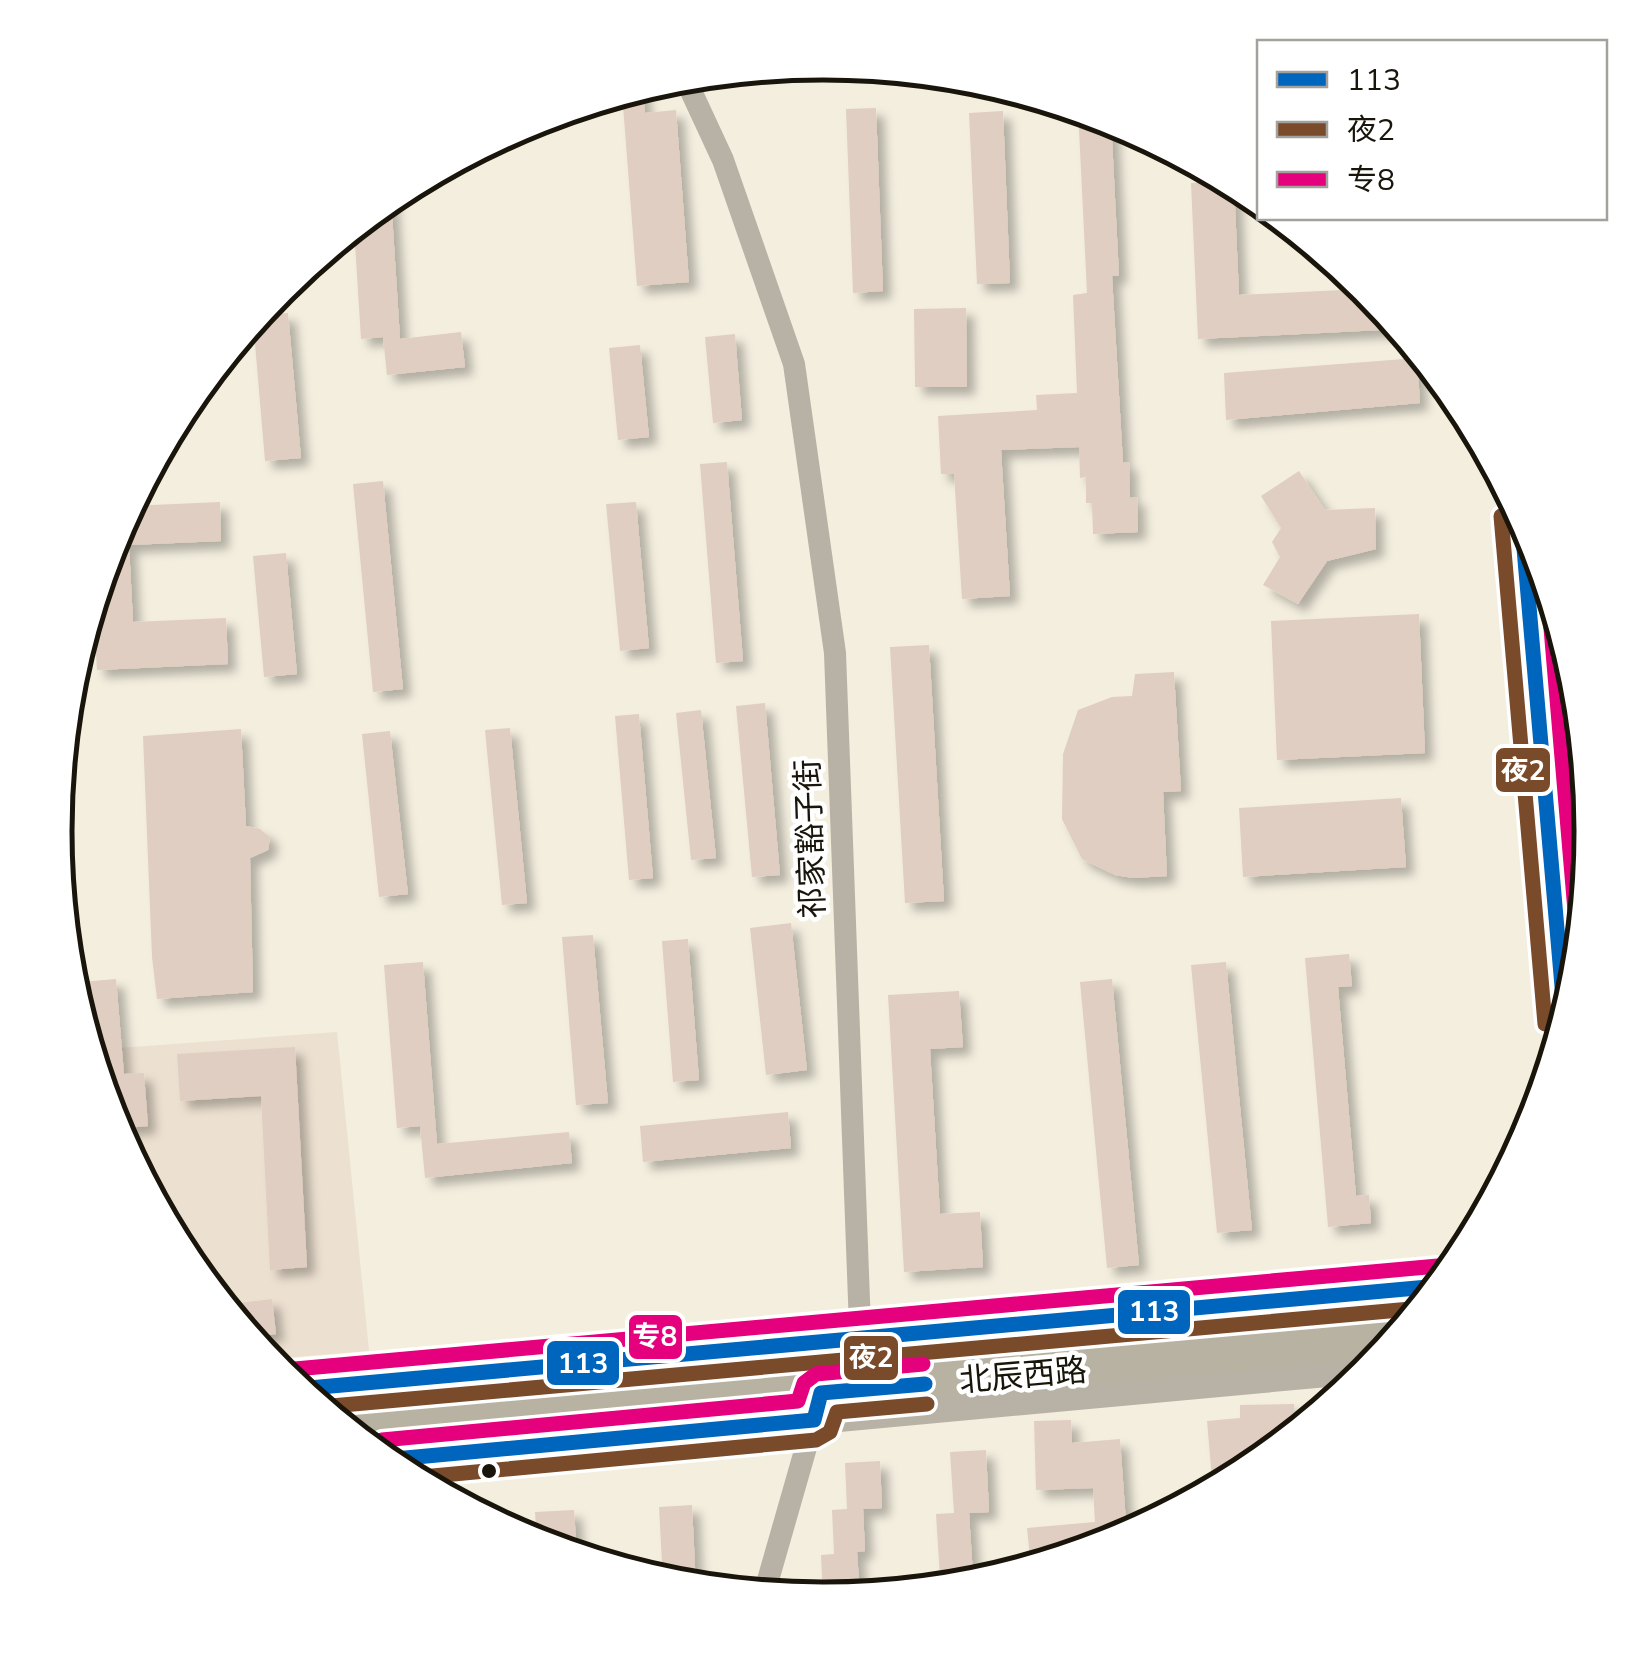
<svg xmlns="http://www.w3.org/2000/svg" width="1647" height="1662" font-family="'Nunito Sans','Noto Sans SC',sans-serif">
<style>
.commercial{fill:#ece0d0}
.building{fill:#e1cec2;filter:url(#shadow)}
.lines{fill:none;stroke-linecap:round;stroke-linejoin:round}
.minor{stroke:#b8b2a6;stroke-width:22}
.tertiary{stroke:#b8b2a6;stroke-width:28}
.secondary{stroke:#b8b2a2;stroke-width:32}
.bus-1-casing{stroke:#fff;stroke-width:22}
.bus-2-casing{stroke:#fff;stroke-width:22}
.bus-3-casing{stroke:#fff;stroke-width:22}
.bus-1{stroke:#0065bd;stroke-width:15}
.bus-2{stroke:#7a4b2a;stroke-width:15}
.bus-3{stroke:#e5007d;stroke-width:15}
.bus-dot{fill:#19150b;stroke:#fff;stroke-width:4}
.labels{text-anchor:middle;stroke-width:9;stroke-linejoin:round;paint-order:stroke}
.street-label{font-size:32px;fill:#19150b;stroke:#fff}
.rim{fill:none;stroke:#19150b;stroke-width:5}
.line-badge{stroke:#fff;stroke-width:4}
.badge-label{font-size:28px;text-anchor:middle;font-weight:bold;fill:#fff}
</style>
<defs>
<filter id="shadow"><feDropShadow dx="8" dy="8" stdDeviation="5" flood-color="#0004"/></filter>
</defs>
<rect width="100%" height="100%" fill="#f3eede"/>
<!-- commercial -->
<polygon class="commercial" points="337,1032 369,1351 268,1359 184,1257 113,1125 91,1050"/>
<!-- building -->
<g class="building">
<polygon points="642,87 645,113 676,110 689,282 637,286 622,93"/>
<polygon points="876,108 883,291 853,293 846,109"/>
<polygon points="1078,109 1111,119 1119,276 1112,276 1123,463 1129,462 1130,498 1137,497 1138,532 1093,534 1092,503 1086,503 1086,477 1080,478 1079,447 1001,450 1010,596 962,599 954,474 941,474 938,416 1037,410 1036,395 1077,393 1073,295 1087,293"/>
<polygon points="1003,111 1010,283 977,284 969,113"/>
<polygon points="1231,182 1234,183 1239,295 1342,290 1341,266 1367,288 1401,329 1198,339 1191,183"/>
<polygon points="391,197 400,339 461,332 465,367 387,375 383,337 361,339 354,227"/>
<polygon points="966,308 967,387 915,387 914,309"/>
<polygon points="288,313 301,458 265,461 253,320 257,316"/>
<polygon points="735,334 742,420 713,423 705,337"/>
<polygon points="640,345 649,437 618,440 609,348"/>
<polygon points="1417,358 1420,403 1226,420 1224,373"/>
<polygon points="727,462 743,661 716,663 700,464"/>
<polygon points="1299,471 1325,510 1375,508 1376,549 1327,561 1298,604 1263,585 1280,557 1272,542 1281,528 1261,496"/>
<polygon points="383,481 403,689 373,692 353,484"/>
<polygon points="220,502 221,541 129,545 133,622 226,618 228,664 97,670 93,603 114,536 130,506"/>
<polygon points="636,502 649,648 620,651 606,504"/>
<polygon points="286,553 297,674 264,677 253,556"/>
<polygon points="1419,614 1425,753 1277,760 1271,621"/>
<polygon points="929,645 944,901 905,903 890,647"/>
<polygon points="1174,672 1181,791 1163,792 1167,876 1133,878 1115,875 1082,859 1062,819 1063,754 1078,710 1112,697 1132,696 1135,674"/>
<polygon points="765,703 780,875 752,877 736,706"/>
<polygon points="701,710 716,858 691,860 676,713"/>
<polygon points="639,714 653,878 629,880 615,716"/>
<polygon points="510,728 527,903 502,905 485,730"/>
<polygon points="241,729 246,826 260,829 270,837 268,850 250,858 253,992 157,999 152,957 143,736"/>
<polygon points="390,731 408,894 379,897 362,734"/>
<polygon points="1401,798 1406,867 1243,877 1239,808"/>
<polygon points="791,923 807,1070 766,1075 750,928"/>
<polygon points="593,935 608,1103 576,1105 562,937"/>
<polygon points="688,939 699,1080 673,1082 662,941"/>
<polygon points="1349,954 1352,986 1338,987 1356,1196 1369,1195 1371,1223 1328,1227 1305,958"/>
<polygon points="423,962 437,1144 569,1132 572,1163 425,1178 420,1126 397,1128 384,965"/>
<polygon points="1226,962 1252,1230 1217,1233 1191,965"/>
<polygon points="116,979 124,1074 144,1073 148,1126 115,1129 70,983"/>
<polygon points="1112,979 1139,1265 1107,1268 1080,982"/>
<polygon points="959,991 963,1047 930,1049 940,1214 980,1212 983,1267 904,1272 888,995"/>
<polygon points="295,1047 307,1267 270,1270 261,1096 180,1101 177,1054"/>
<polygon points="788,1112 791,1148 643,1162 640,1126"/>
<polygon points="272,1299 276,1334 250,1337 223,1305"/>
<polygon points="1294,1404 1294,1434 1250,1470 1213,1490 1207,1421 1240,1418 1240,1405"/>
<polygon points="1071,1420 1072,1443 1120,1439 1127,1536 1031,1567 1027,1528 1095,1522 1093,1488 1036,1490 1034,1421"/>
<polygon points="986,1450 989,1512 969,1513 973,1575 940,1577 936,1514 954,1513 950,1452"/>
<polygon points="880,1461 882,1508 863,1509 865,1551 857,1552 860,1596 823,1599 821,1555 834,1554 832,1510 847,1509 845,1463"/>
<polygon points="692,1505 696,1587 663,1582 659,1507"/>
<polygon points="574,1510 577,1555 537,1543 535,1512"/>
</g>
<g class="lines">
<!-- minor -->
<g class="minor">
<polyline points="684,76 723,160 794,364 835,653 861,1354"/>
<polyline points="764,1594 817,1409"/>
</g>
<!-- tertiary -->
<g class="tertiary">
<path d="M297 1389C678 1354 1059 1322 1440 1286"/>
<polyline points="384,1460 1371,1369"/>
</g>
<!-- secondary -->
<g class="secondary">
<polyline points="1521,514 1565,1022"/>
<polyline points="328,1413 861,1365 1422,1307"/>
<polyline points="354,1435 1394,1341"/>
</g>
<!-- bus-1 casing -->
<g class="bus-1-casing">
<g id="bus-1">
<polyline points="1521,514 1565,1021"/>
<polyline points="298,1389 1439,1286"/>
<polyline points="384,1460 814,1420 821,1393 925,1384"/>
</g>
</g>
<!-- bus-2 casing -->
<g class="bus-2-casing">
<g id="bus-2">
<polyline points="1501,516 1545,1024"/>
<polyline points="320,1407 1422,1308"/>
<polyline points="411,1478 816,1440 830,1432 837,1412 927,1404"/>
</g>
</g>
<!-- bus-3 casing -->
<g class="bus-3-casing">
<g id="bus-3">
<polyline points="1547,581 1579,958"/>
<polyline points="295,1369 1438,1266"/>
<polyline points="382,1440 798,1401 804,1383 816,1374 923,1364"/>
</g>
</g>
<!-- bus-1 -->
<use href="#bus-1" class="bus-1"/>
<!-- bus-2 -->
<use href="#bus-2" class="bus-2"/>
<!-- bus-3 -->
<use href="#bus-3" class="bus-3"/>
</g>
<!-- markers -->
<circle class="bus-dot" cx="489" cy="1471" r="9"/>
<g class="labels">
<!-- street labels -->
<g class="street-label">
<text transform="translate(810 839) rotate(-92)" y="11">祁家豁子街</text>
<text transform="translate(1023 1375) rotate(-5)" y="11">北辰西路</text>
</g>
</g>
<!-- crop -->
<path d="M0 0H1647V1662H0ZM72 831a751 751 0 1 1 1502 0a751 751 0 1 1-1502 0Z" fill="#fff" fill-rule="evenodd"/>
<path class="rim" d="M72 831a751 751 0 1 1 1502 0a751 751 0 1 1-1502 0Z"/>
<g class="line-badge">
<rect x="1494" y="746" width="58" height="48" rx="10" fill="#7a4b2a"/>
<rect x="1116" y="1288" width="76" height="48" rx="10" fill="#0065bd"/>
<rect x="627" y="1313" width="57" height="48" rx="10" fill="#e5007d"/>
<rect x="842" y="1334" width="58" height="48" rx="10" fill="#7a4b2a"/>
<rect x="545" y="1339" width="76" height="48" rx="10" fill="#0065bd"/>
</g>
<g class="badge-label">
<text x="1523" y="780">夜2</text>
<text x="1154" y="1321">113</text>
<text x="655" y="1346">专8</text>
<text x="871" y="1367">夜2</text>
<text x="583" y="1373">113</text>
</g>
<!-- legend -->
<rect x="1257" y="40" width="350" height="180" fill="#ffffff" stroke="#a3a19d" stroke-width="2.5"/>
<rect x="1277" y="72" width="50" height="15" fill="#0065bd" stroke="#a3a19d" stroke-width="2.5"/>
<text x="1347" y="90" font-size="30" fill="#19150b">113</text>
<rect x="1277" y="122" width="50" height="15" fill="#7a4b2a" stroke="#a3a19d" stroke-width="2.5"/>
<text x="1347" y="140" font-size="30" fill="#19150b">夜2</text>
<rect x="1277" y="172" width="50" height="15" fill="#e5007d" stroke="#a3a19d" stroke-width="2.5"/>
<text x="1347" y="190" font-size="30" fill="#19150b">专8</text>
</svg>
